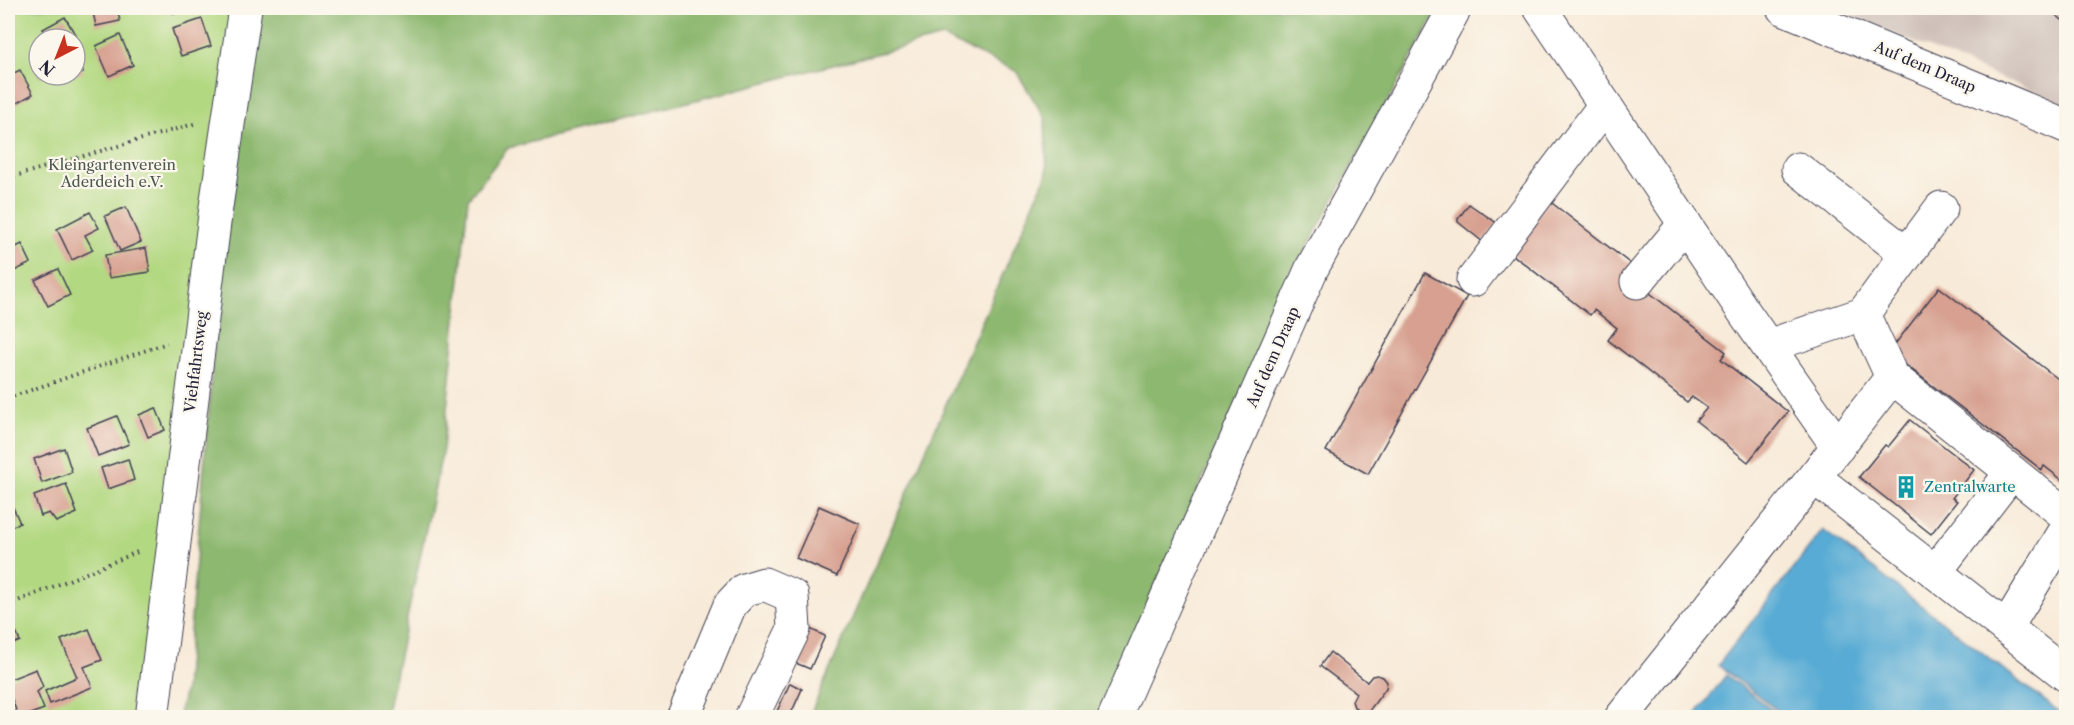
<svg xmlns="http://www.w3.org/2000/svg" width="2074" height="725" font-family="'Libre Caslon Text',serif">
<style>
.industrial{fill:#cfc1ba}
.green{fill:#b2d881;stroke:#6a7d5e;stroke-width:1.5;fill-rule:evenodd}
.forest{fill:#8db86f;stroke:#586d55;stroke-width:1.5}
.water{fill:#59abd4;stroke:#3e6688;stroke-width:1.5}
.building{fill:#d7a090}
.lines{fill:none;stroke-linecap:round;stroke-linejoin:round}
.minor-casing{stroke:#424053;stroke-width:35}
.path{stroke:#424053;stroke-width:4;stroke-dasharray:1.5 4.5;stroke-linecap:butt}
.minor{stroke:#fff;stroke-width:33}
.labels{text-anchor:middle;stroke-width:4.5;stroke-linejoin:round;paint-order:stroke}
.street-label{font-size:15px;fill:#22223b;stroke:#fbf7ec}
.park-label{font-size:15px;fill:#4d5950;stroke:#fbf7ec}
.culture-label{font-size:15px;fill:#0d838f;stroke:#fbf7ec;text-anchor:start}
</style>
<rect width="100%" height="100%" fill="#fbf7ec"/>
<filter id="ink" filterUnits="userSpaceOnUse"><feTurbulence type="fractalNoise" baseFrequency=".0167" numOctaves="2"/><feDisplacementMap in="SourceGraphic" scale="12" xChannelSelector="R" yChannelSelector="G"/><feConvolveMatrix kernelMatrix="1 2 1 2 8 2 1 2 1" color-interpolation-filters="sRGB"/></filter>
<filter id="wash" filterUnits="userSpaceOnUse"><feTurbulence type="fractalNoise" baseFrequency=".008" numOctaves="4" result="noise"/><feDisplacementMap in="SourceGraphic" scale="24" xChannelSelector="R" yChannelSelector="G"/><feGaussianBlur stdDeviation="1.35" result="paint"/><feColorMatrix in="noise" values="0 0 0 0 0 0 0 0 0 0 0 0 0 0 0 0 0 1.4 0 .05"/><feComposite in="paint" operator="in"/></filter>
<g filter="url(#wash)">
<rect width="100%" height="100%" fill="#f8ead8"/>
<!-- industrial -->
<polygon class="industrial" points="1832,8 2066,8 2066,105"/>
<!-- green -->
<path class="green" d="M8 8H240L147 717H8ZM39 39H75V75H39Z"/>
<!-- forest -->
<polygon class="forest" points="260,8 1439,8 1299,262 1097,717 809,717 1047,173 1045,118 1016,71 942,37 508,148 468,199 443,449 386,717 178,718 185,690 226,208"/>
<!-- water -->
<g class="water">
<polygon points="1823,530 2066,717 1786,717 1718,665"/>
<polygon points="1726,675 1781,717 1694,717"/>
</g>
<g id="blocks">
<!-- building -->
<g class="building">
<polygon points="92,8 117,8 120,21 96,26"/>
<polygon points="171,8 194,8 173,13"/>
<polygon points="2047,8 2066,8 2066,23"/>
<polygon points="65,17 76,36 71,39 49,39 43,29"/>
<polygon points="202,19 211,46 181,56 172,29"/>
<polygon points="120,35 133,65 109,76 96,46"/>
<polygon points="80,51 83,73 75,74 75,52"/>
<polygon points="20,70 33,94 8,108 8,76"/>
<polygon points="1548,200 1632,265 1646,290 1726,352 1721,359 1788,412 1748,462 1696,421 1707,408 1692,397 1687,402 1608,340 1617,328 1594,310 1590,315 1508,251"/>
<polygon points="1469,204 1498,224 1483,242 1458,222 1458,219"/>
<polygon points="126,207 141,242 120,251 105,216"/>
<polygon points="90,212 99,228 85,235 93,250 72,260 57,229"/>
<polygon points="22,244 31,263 8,274 8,251"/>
<polygon points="146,248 150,272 109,278 105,255"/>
<polygon points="58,269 70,295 48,306 35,280"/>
<polygon points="1425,273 1467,296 1368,474 1326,451"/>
<polygon points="1939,287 2066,385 2066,483 2044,466 2042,470 1889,352"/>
<polygon points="156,408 165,430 148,437 139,415"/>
<polygon points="117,416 129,444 98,456 87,428"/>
<polygon points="1910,420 1974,470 1952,498 1957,501 1931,534 1859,477 1885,445 1888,447"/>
<polygon points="64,448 72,472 42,483 34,459"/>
<polygon points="128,459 134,480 108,489 101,468"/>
<polygon points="66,484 77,513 56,522 49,513 41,516 34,496"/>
<polygon points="8,498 9,498 20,523 8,528"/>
<polygon points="819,506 860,524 837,576 796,558"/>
<polygon points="10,619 20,641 8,646 8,621"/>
<polygon points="806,627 825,636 810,669 791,661"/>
<polygon points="89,629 102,660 84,667 92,687 50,704 45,691 77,677 61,640"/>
<polygon points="1330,652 1367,682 1372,676 1377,675 1383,677 1387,682 1386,688 1369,711 1364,713 1354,707 1352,701 1356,693 1320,666"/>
<polygon points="36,669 43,687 37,692 44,709 19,718 8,689 8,680"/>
<polygon points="790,683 802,689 789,718 774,718"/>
</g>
</g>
</g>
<g filter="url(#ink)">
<use href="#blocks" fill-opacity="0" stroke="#424053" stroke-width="1.5"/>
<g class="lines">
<!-- minor casing -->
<g class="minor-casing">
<g id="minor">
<polyline points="1540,8 1744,312 1838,447"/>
<polyline points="1783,8 2066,126"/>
<polyline points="1798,169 1907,254"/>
<polyline points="1473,280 1605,105"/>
<polyline points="1637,282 1685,224"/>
<polyline points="1768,346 1863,314"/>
<polyline points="1892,377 2066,515"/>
<polyline points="1814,477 2066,675"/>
<polyline points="1935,572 2012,472"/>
<polyline points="2006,628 2066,530"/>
<polyline points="152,718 216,207 245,8"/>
<polyline points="683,718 730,605 744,590 764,584 792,596 794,629 751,718"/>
<polyline points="1114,718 1312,268 1455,8"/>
<polyline points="1621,718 1814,477 1892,377 1863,314 1941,208"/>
</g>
</g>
<!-- path -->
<g class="path">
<polyline points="8,178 197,123"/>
<polyline points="8,398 167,343"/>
<polyline points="8,605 140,551"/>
</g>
<!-- minor -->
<use href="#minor" class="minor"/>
</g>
</g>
<!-- icons -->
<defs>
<g id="building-bare" transform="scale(1.8)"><path d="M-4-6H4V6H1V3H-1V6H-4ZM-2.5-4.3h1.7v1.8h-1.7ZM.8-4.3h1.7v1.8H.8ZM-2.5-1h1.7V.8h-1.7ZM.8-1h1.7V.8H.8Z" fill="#0f9aa8" stroke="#fbf7ec" stroke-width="2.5" paint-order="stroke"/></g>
</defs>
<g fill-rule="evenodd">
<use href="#building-bare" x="1906" y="487"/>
</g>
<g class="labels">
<!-- street labels -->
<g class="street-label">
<text transform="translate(1925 67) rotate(23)" y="5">Auf dem Draap</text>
<text transform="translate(1273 357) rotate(-66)" y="5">Auf dem Draap</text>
<text transform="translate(196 362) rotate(-83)" y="5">Viehfahrtsweg</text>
</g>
<!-- park labels -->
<g class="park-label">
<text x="112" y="170">Kleingartenverein<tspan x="112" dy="17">Aderdeich e.V.</tspan></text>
</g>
<!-- culture labels -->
<g class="culture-label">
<text x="1924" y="492">Zentralwarte</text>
</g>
</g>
<!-- margin -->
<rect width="2074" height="725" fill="none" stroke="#fbf7ec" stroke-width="30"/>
<!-- north arrow -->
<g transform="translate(57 57) rotate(222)"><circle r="28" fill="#fbf7ec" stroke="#a4a2a5" stroke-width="1.5"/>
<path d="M0-4.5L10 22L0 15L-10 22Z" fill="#c8321e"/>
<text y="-9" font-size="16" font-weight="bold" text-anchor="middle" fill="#22223b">N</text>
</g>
</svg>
